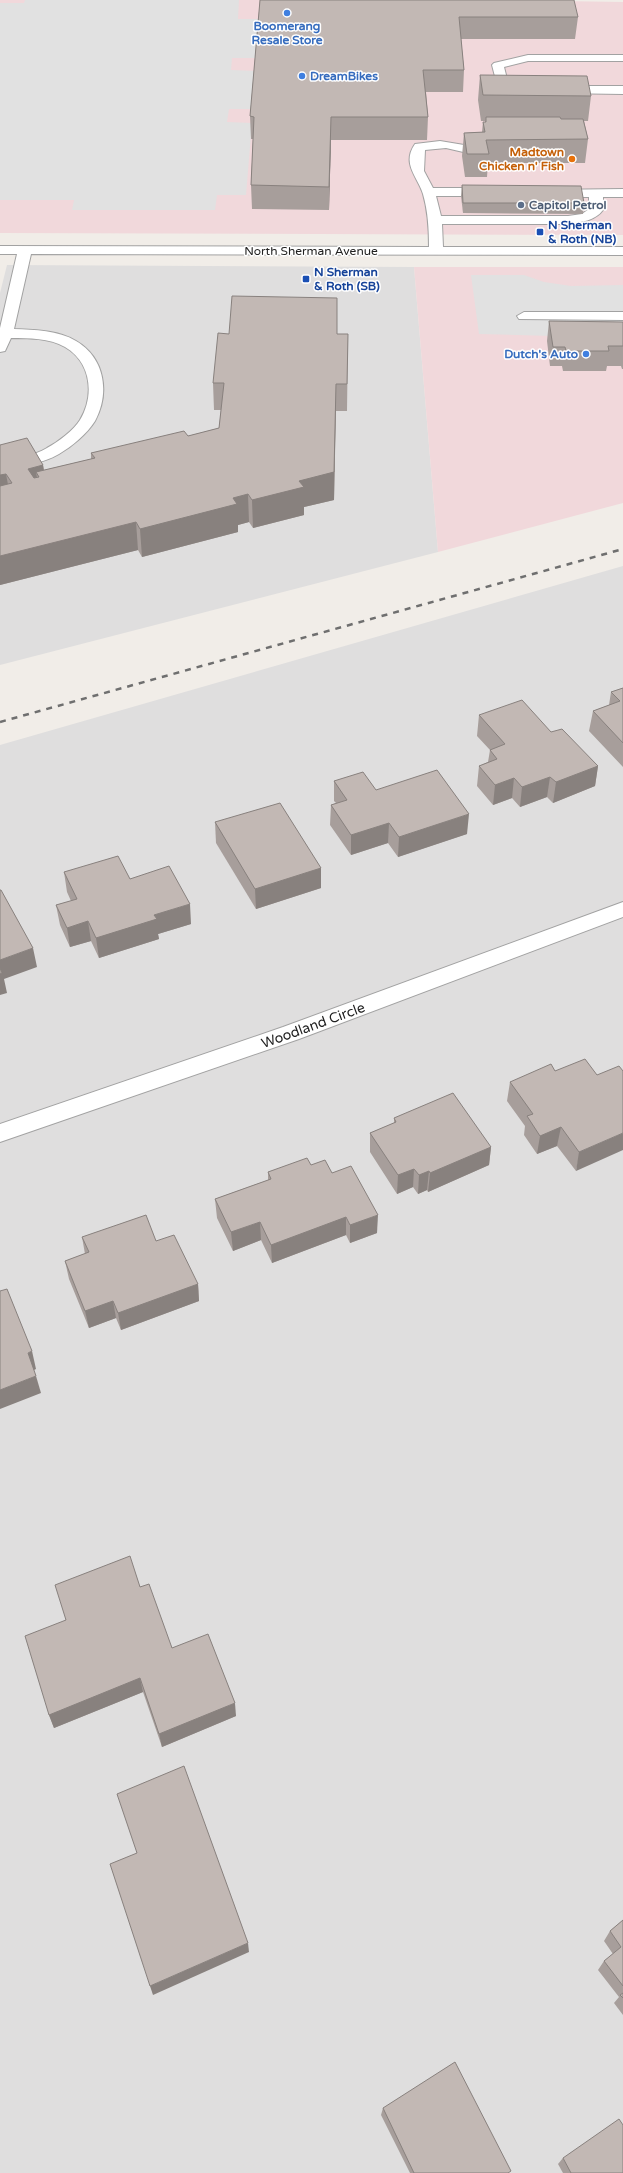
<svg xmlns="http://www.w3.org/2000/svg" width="623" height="2173" font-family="'Varela Round',sans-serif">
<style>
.residential{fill:#dfdede}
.commercial{fill:#f1d8db}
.parking{fill:#e1e1e1}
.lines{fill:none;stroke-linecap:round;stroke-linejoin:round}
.minor-casing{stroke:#a2a2a2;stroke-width:2}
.minor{fill:#fff;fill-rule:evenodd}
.rail{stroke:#6f6f6f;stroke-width:2.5;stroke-dasharray:6 6;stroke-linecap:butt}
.wall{fill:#a79e9b}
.shaded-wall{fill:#88817e}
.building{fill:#c2b8b4;stroke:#88817e}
.shop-dot{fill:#3f7fe0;stroke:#fff;stroke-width:1.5}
.food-dot{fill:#e8710a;stroke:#fff;stroke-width:1.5}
.service-dot{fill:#5c6f8a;stroke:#fff;stroke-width:1.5}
.transit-dot{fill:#1a4fb4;stroke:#fff;stroke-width:1.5}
.labels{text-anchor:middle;stroke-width:3;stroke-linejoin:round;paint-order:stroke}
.far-shop-label{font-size:12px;font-weight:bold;fill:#366cbe;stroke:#fff}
.far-food-label{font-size:12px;font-weight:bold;fill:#c56008;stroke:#fff;text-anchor:end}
.far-service-label{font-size:12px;font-weight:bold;fill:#4e5e75;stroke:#fff;text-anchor:start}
.far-transit-label{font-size:12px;font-weight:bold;fill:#164399;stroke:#fff;text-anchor:start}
.far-street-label{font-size:12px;fill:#212121;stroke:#fff}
.street-label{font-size:14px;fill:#212121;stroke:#fff}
</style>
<rect width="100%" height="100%" fill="#f1ede8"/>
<!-- residential -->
<g class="residential">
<polygon points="7,265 414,267 438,552 0,665 0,293"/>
<polygon points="623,566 623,2173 0,2173 0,745"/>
</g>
<!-- commercial -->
<g class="commercial">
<polygon points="0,0 486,0 623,2 623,235 0,233"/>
<polygon points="414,267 623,267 623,503 438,552"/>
</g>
<!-- parking -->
<g class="parking">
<polygon points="25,0 239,0 238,19 260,19 257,58 232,58 231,70 256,71 253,109 229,109 227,122 252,123 246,195 217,195 215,210 72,210 74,200 0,200 0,3 24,3"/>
<polygon points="471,275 524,275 544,282 571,286 623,285 623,338 479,334"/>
</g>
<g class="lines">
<!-- minor casing -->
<g class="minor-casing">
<g id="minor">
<polygon points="528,55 623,55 623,61 528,61 504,67 508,83 524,88 526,91 524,94 520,95 498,88 492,65 494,63"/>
<polygon points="560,86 623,86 623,94 556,93 554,90"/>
<path d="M440 141 476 147 478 150 472 154 446 148 425 150 424 171 433 188H492L498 192 492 196H436L441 216H568L582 214 589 209V197H552L547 196 546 193 547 190 623 189V197H603V210C595 221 581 222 568 224H442L443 247H623V255L31 254 14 329C35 330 58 330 76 341 105 358 110 393 95 421 87 434 71 447 59 454 42 464 19 467 0 470V460C16 458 34 456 47 448 58 442 74 430 80 420 95 395 91 362 65 347 49 338 29 338 11 338L5 351 0 352V328L17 254H0V246L429 247C429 229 428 211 423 194 418 177 401 164 415 144Z"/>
<polygon points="524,312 623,312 623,320 519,319 517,316"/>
<polygon points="623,902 623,917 299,1039 0,1142 0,1124 283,1027"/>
</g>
</g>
<!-- minor -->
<use href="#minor" class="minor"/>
<!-- rail -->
<polyline class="rail" points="0,722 623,549"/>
</g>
<!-- wall -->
<g class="wall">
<polygon points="260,0 578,17 575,39 461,39 464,70 463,92 426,92 428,117 427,140 331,140 329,210 252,209 251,185 253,139 251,139 250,116"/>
<polygon points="480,75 591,96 588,121 584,121 588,139 585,163 488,163 487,177 465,177 462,156 464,133 482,132 483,122 485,122 485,121 481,121 478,100"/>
<polygon points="462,185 584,203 583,214 463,213 461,196"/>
<polygon points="549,321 623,322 623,369 622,369 621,366 607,366 606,371 563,371 562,366 550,366 547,341"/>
<polygon points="337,334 348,334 347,411 336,411 334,500 304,507 304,515 253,528 249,522 238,525 238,532 142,557 138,550 0,585 0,445 43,465 44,470 91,459 91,453 188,436 219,428 221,410 214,410 213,383"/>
<polygon points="623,688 623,767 589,731 593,711 609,705 611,692"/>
<polygon points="479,715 551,732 598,766 595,786 553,803 547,797 520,807 512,798 493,805 477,786 479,766 488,762 490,750 477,736"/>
<polygon points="334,781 376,790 467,834 398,857 388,843 351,855 330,825 331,805 336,803 334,801"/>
<polygon points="215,822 321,868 321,888 256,909 216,843"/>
<polygon points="64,872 130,879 191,924 158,934 159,939 99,958 91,941 70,947 60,925 56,905 71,901 67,892"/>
<polygon points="555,1071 597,1075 576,1171 557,1146 537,1154 524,1135 525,1126 507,1101 510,1082"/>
<polygon points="394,1118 491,1147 489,1165 428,1192 427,1190 418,1194 413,1187 397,1194 370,1152 370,1133 394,1123"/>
<polygon points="311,1165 332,1173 377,1233 350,1243 346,1235 272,1263 261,1240 233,1251 217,1218 215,1199 268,1180 268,1172"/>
<polygon points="82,1237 156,1241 198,1284 199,1301 121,1330 116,1318 89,1328 69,1279 65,1261 85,1254"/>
<polygon points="140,1587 172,1648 236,1716 162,1747 143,1692 54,1728 49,1715 66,1620"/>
<polygon points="623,1920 623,2015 614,2003 619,1997 598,1970 604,1961 613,1954 604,1941 610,1931"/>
<polygon points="383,2108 509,2173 410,2173 381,2115"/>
<polygon points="563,2158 623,2173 563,2173 558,2164"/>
</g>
<!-- shaded-wall -->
<g class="shaded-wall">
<polygon points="331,117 331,140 329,210 329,187"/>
<polygon points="336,384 334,500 304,507 304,515 253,528 252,500 299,481"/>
<polygon points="43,465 47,493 36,472 40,495 28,469"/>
<polygon points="6,474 11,501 0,504 0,475"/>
<polygon points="248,494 249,522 238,525 238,532 142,557 140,529 233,498"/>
<polygon points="136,522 138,550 0,585 0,556"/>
<polygon points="598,766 595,786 553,803 556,782"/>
<polygon points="550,777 547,797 520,807 522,787"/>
<polygon points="514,778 512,798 493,805 495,785"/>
<polygon points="469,814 467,834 398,857 399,837"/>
<polygon points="389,823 388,843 351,855 351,835"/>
<polygon points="321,868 321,888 256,909 255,889"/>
<polygon points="190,904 191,924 158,934 159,939 99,958 96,938 154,915"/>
<polygon points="88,921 91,941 70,947 67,928"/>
<polygon points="33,948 37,967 4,979 7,993 0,995 0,960"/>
<polygon points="561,1127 557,1146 537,1154 540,1136"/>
<polygon points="623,1133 623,1150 576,1171 579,1152"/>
<polygon points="491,1147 489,1165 428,1192 430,1173"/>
<polygon points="414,1169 413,1187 397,1194 398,1175"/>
<polygon points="429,1171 427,1190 418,1194 419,1175"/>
<polygon points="378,1215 377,1233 350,1243 350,1225"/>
<polygon points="346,1217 346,1235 272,1263 271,1245"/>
<polygon points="260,1222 261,1240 233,1251 231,1232"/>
<polygon points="198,1284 199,1301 121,1330 118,1313"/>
<polygon points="113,1301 116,1318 89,1328 85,1311"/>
<polygon points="32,1351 36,1369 32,1371 28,1353"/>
<polygon points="36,1376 41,1393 0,1409 0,1390"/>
<polygon points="140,1678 143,1692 54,1728 49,1715"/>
<polygon points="235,1703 236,1716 162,1747 159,1734"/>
<polygon points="248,1943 249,1952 153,1995 150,1986"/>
</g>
<!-- building -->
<g class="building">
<polygon points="260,0 574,0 578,17 459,17 464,70 423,70 428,117 331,117 329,187 251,185 254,117 250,116"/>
<polygon points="480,75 587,76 591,96 483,95"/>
<polygon points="486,117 560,117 561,119 583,119 588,139 486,140 489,154 467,154 464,133 485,132 483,122 486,122"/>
<polygon points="462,185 581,186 584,203 463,203"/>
<polygon points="232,296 337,298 337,334 348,334 347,384 336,384 334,472 299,481 304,487 252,500 248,494 233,498 237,504 140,529 136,522 0,556 0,486 12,483 6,474 0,475 0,445 27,438 43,465 28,469 34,478 39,477 36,472 95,458 91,453 184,431 188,436 219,428 224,383 213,383 218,333 229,334"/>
<polygon points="549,321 623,322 623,346 608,346 609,351 566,351 565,347 553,347"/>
<polygon points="623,688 623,743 593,711 620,701 611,692"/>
<polygon points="522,700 551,732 562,729 598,766 556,782 550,777 522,787 514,778 495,785 479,766 497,759 490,750 505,744 479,715"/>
<polygon points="437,770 469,814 399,837 389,823 351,835 331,805 347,800 334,781 363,772 376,790"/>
<polygon points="280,803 321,868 255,889 215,822"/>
<polygon points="118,856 130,879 169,866 190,904 154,915 157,919 96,938 88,921 67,928 56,905 77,899 64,872"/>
<polygon points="0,890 1,890 33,948 0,960"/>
<polygon points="0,968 2,973 0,974"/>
<polygon points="585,1059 597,1075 619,1066 623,1071 623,1133 579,1152 561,1127 540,1136 527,1116 533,1114 510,1082 551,1064 555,1071"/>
<polygon points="453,1093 491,1147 430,1173 429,1171 419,1175 414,1169 398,1175 370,1133 396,1122 394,1118"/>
<polygon points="307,1158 311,1165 325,1160 332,1173 351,1166 378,1215 350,1225 346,1217 271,1245 260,1222 231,1232 215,1199 271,1179 268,1172"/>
<polygon points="146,1215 156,1241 174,1235 198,1284 118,1313 113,1301 85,1311 65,1261 89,1252 82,1237"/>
<polygon points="7,1289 32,1351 28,1353 36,1376 0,1390 0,1291"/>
<polygon points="130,1556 140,1587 149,1584 172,1648 208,1634 235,1703 159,1734 140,1678 49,1715 25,1636 66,1620 55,1585"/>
<polygon points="184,1766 248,1943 150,1986 110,1864 137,1853 117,1794"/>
<polygon points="623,1920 623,1986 604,1961 621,1947 610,1931"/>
<polygon points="623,1993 623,1998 620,1995"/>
<polygon points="455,2062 511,2171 508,2173 414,2173 383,2108"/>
<polygon points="619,2119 623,2125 623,2173 571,2173 563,2158"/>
</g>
<!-- markers -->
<g class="shop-dot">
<circle cx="287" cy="13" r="4"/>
<circle cx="302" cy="76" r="4"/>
<circle cx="586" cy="354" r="4"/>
</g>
<circle class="food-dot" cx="572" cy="159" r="4"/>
<circle class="service-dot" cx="521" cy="205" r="4"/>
<g class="transit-dot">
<rect x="536" y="228" width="8" height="8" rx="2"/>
<rect x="302" y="275" width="8" height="8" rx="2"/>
</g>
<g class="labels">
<!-- far-shop labels -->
<g class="far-shop-label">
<text x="287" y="30">Boomerang<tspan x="287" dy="14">Resale Store</tspan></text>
<text x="310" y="80" text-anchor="start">DreamBikes</text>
<text x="578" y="358" text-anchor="end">Dutch's Auto</text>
</g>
<!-- far-food labels -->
<g class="far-food-label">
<text x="564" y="156">Madtown<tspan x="564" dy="14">Chicken n' Fish</tspan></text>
</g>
<!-- far-service labels -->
<g class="far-service-label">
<text x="529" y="209">Capitol Petrol</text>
</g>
<!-- far-transit labels -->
<g class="far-transit-label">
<text x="548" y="229">N Sherman<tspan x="548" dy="14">&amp; Roth (NB)</tspan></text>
<text x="314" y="276">N Sherman<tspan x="314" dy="14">&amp; Roth (SB)</tspan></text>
</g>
<!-- far-street labels -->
<g class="far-street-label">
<text x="311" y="255">North Sherman Avenue</text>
</g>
<!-- street labels -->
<g class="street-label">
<text transform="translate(313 1025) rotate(-20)" y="5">Woodland Circle</text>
</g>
</g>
</svg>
